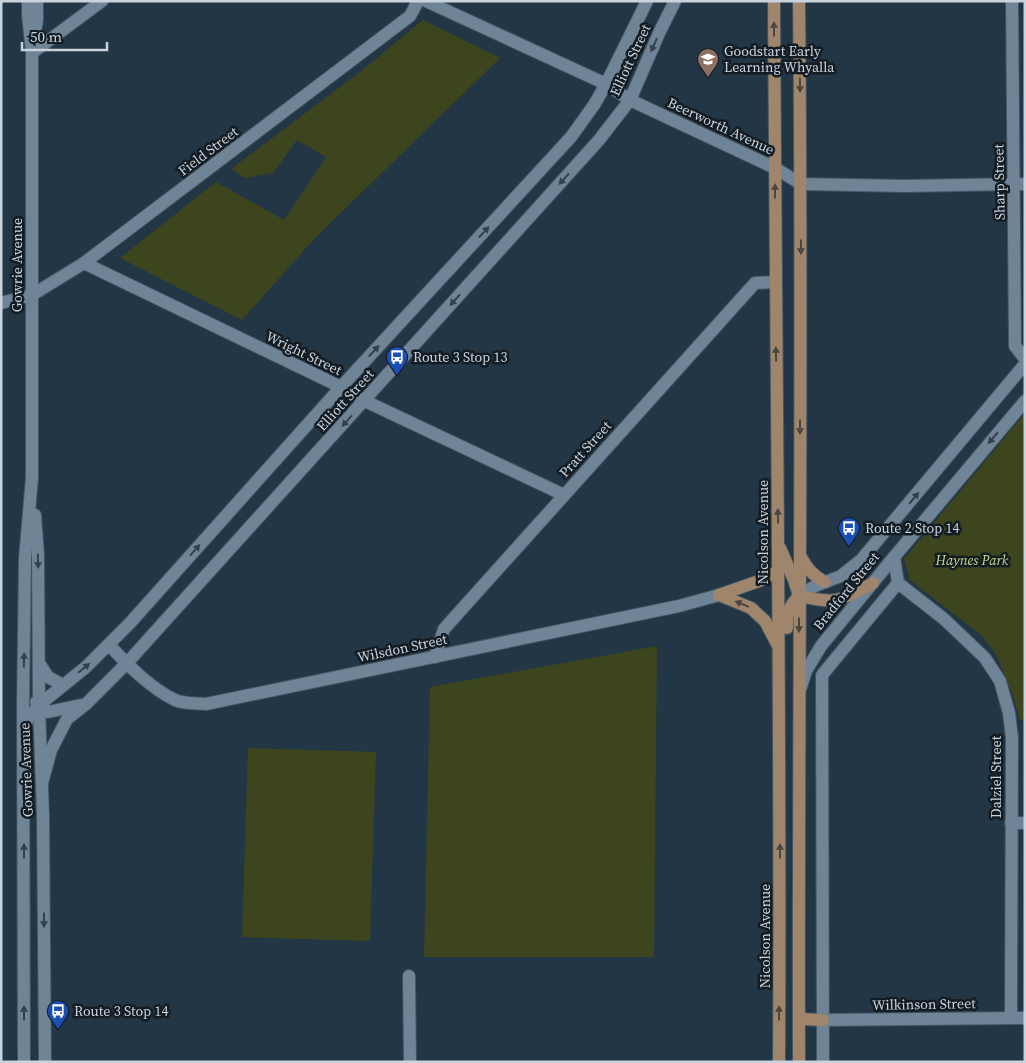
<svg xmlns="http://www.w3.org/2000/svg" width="1026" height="1063" font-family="'Source Serif 4',serif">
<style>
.green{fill:#3d451e}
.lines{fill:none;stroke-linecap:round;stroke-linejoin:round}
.minor-casing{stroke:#445460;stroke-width:14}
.major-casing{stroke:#445460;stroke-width:14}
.minor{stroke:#6f8496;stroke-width:12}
.major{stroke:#9f856b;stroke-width:12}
.oneway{fill:#4c4640}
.oneway2{fill:#34404b}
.labels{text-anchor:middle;stroke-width:5;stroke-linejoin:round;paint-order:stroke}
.poi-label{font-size:14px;fill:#c8d3dd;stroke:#141c23;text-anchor:start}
.street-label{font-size:14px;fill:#c8d3dd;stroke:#141c23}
.park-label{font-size:14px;font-style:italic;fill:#c7da8b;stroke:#141c23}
</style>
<rect width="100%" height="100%" fill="#233645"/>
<!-- green -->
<g class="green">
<polygon points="423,20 500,58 315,238 242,320 120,258 216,182 284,220 326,157 297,140 273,173 244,178 231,169 365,68"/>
<polygon points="1025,413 1025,720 1020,720 1013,696 996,654 982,636 910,580 904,559"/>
<polygon points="657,646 654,957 424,957 430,687"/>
<polygon points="248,748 376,752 370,941 242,937"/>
</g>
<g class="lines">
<!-- minor casing -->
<g class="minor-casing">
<g id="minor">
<polyline points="426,1 606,84 630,100 775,168 801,184 905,186 1025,184"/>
<polyline points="1012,1 1015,346 1025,359"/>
<polyline points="34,39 37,20 37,1"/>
<polyline points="32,53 102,1"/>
<polyline points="84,263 341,387 365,401 564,495"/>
<polyline points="1,303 32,295 84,263 410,16 418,1"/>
<polyline points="35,515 38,555 39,705 43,815 45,1062"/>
<polyline points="894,557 898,583"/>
<polyline points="898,583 944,619 985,658 1000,681 1009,713 1012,738 1011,1018"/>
<polyline points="799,596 815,586 841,576 861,560 1025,364"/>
<path d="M109 645C127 664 150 688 175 700 183 704 196 703 206 704L679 606 719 595"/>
<polyline points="435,657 444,629 755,283 775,282"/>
<polyline points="39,663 48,677 63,685"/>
<polyline points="801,687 806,671 821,646 894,557 1025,401"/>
<polyline points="36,702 48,712 81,705"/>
<polyline points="23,726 39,705 86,667 130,623 341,387 571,137 594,105 606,84 647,1"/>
<polyline points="42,783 51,750 67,719 86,704 127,663 599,140 630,100 660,31 675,1"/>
<polyline points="1011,823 1025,823"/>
<polyline points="409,976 410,1062"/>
<polyline points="823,1020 1025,1018"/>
<polyline points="24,1062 23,707 25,558 32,478 32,53 28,15 28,1"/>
<polyline points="823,1062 822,675 898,583"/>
</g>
</g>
<!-- major casing -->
<g class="major-casing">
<g id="major">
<path d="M774 1C776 355 781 708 779 1062"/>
<path d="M799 1C803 355 798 708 799 1062"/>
<path d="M780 548 794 580 799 596C811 598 824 602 836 600 849 597 861 589 873 583"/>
<path d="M801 557C807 568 813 576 825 582"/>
<polyline points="719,595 751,608 765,621 777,644"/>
<polyline points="719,595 759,581 778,571"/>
<path d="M787 628C787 612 788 608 799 596"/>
<polyline points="799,1019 823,1020"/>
</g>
</g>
<!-- minor -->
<use href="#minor" class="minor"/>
<!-- major -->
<use href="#major" class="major"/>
</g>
<!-- one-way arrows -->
<defs><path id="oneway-solid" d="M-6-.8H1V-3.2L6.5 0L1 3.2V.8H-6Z" transform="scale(1.25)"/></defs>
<g class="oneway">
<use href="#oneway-solid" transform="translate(774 29) rotate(-90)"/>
<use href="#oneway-solid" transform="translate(800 85) rotate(89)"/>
<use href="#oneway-solid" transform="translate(775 191) rotate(-90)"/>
<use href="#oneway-solid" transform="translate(801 247) rotate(90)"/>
<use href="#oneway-solid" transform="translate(776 354) rotate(-91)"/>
<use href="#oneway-solid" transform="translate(800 427) rotate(90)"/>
<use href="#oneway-solid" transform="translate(778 516) rotate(-91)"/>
<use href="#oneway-solid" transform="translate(742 604) rotate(-158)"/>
<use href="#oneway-solid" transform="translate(799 625) rotate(90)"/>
<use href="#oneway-solid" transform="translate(780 851) rotate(-90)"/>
<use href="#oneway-solid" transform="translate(779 1013) rotate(-90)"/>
</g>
<g class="oneway2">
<use href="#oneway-solid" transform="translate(654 45) rotate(114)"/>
<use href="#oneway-solid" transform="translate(564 179) rotate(132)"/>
<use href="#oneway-solid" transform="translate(484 232) rotate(-47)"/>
<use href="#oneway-solid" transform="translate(455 300) rotate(132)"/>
<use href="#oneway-solid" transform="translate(374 351) rotate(-47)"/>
<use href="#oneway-solid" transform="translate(347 421) rotate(132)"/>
<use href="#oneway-solid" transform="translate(993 438) rotate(130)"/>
<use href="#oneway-solid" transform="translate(914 498) rotate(-50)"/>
<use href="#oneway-solid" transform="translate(195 550) rotate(-48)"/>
<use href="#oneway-solid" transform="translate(38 561) rotate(89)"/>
<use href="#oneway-solid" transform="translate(24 660) rotate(-89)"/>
<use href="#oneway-solid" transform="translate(84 668) rotate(-40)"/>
<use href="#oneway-solid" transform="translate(24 851) rotate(-90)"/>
<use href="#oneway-solid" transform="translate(44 920) rotate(90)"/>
<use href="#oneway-solid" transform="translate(24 1013) rotate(-90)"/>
</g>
<!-- icons -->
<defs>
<g id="school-pin" transform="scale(1.125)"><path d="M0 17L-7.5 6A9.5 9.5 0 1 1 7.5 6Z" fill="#8d6e63" stroke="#141c23"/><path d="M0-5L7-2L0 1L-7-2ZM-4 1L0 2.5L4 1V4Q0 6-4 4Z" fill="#fff"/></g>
<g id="bus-pin" transform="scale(1.125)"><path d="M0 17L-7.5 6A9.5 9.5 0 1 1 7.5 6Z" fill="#1a4fb4" stroke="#141c23"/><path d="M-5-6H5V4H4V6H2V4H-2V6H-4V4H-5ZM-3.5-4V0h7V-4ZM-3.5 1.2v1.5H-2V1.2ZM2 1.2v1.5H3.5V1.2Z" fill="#fff"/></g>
</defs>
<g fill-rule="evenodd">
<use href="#school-pin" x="708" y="59"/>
<use href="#bus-pin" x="397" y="357"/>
<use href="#bus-pin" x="849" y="528"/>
<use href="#bus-pin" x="58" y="1011"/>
</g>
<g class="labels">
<!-- poi labels -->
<g class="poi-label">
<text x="724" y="56">Goodstart Early<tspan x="724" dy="16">Learning Whyalla</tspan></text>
<text x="413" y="362">Route 3 Stop 13</text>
<text x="865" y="533">Route 2 Stop 14</text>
<text x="74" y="1016">Route 3 Stop 14</text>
</g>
<!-- street labels -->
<g class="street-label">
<text transform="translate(630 60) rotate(-65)" y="5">Elliott Street</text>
<text transform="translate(721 126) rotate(25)" y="5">Beerworth Avenue</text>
<text transform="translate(208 151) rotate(-37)" y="5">Field Street</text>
<text transform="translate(999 182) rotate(-91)" y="5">Sharp Street</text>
<text transform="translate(17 265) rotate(-90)" y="5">Gowrie Avenue</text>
<text transform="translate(304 353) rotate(26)" y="5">Wright Street</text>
<text transform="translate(345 400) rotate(-48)" y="5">Elliott Street</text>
<text transform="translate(585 449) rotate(-48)" y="5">Pratt Street</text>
<text transform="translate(763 532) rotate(-90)" y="5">Nicolson Avenue</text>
<text transform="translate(846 591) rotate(-51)" y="5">Bradford Street</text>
<text transform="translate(402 648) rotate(-12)" y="5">Wilsdon Street</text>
<text transform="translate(26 770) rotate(-92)" y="5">Gowrie Avenue</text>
<text transform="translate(996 777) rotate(-90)" y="5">Dalziel Street</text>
<text transform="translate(765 936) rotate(-90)" y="5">Nicolson Avenue</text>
<text transform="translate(924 1004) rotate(-1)" y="5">Wilkinson Street</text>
</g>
<!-- park labels -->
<g class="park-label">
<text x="972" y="565">Haynes Park</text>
</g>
</g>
<!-- border -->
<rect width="1026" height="1063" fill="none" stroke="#c8d3dd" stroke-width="5"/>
<!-- scale -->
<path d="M22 42v8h85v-8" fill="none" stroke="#c8d3dd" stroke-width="2.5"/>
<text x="30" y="42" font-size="15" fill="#c8d3dd" stroke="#141c23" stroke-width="4" paint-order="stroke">50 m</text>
</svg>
